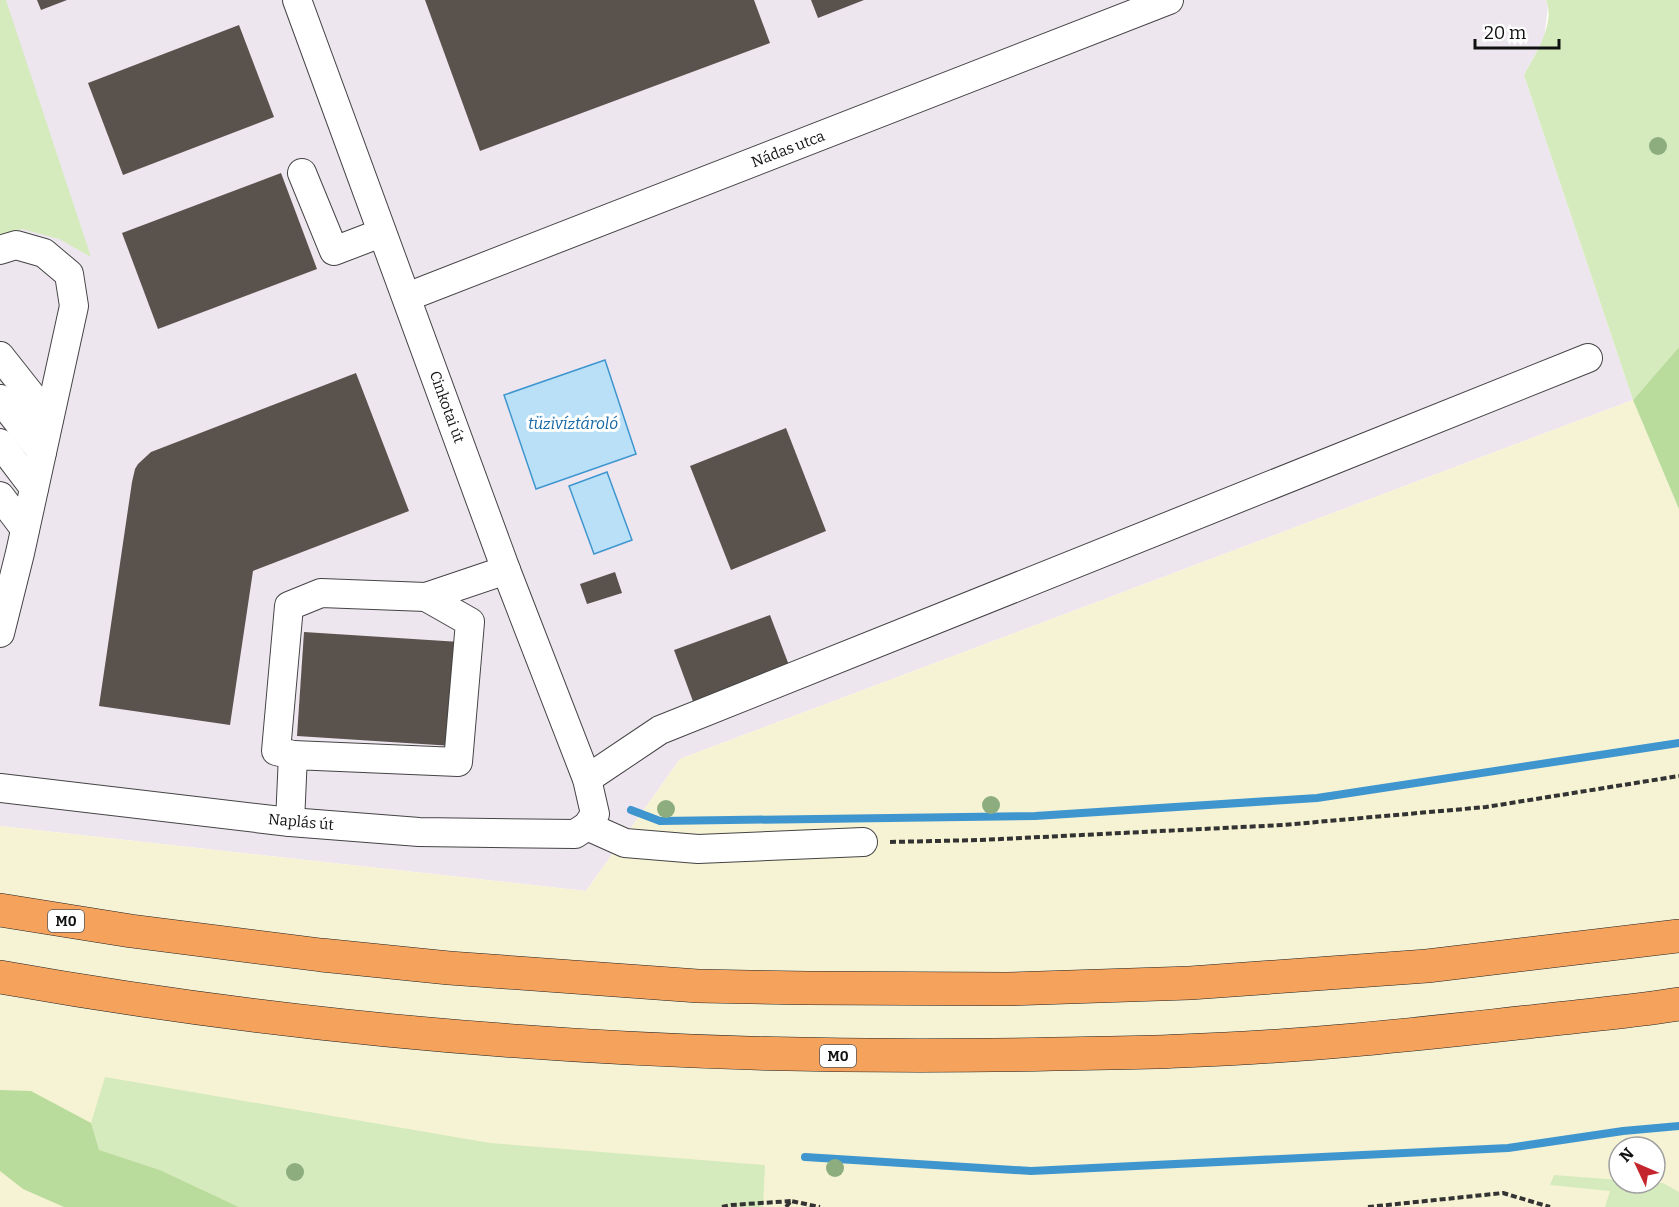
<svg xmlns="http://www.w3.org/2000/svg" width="1679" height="1207" font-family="Bitter,serif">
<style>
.industrial{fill:#eee6ef}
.farmland{fill:#f6f3d4;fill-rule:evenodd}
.green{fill:#d5ebbd}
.forest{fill:#b9dc9c}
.water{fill:#b9e0f7;stroke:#3f96cf;stroke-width:1.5}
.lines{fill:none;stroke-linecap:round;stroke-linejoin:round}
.stream{stroke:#3f96cf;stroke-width:8}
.building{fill:#5a524d}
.minor-casing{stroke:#444;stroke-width:30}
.highway-casing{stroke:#222;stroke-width:34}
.path{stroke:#333;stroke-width:4;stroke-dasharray:6 3;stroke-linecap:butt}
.minor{stroke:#fff;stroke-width:28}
.highway{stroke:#f5a25d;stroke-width:33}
.tree{fill:#8dad7f}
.labels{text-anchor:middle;stroke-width:6;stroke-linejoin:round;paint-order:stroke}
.shield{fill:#fff;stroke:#585858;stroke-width:1.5}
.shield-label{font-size:14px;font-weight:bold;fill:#111}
.street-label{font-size:15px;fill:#111;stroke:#fff}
.water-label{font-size:16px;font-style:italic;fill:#1768a6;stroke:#fff}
</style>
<rect width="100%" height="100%" fill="#fffdf5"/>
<!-- industrial -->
<polygon class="industrial" points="0,0 1546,0 1548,6 1544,39 1524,75 1633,400 680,759 586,891 0,826"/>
<!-- farmland -->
<path class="farmland" d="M1633 400 1679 509V1207H0V826L586 891 680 759ZM1619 1147H1655V1183H1619Z"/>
<!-- green -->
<g class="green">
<polygon points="0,0 6,0 91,257 59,239 22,229 0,237"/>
<path d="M1546 0H1679V347L1633 400 1524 75C1535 55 1556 23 1546 0Z"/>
<polygon points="105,1077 490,1143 765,1165 763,1207 239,1207 160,1170 98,1150 91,1123"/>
<polygon points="1554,1175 1619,1180 1619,1183 1663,1183 1679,1192 1679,1207 1605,1207 1610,1191 1550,1185"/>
</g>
<!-- forest -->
<g class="forest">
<polygon points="1679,347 1679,509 1633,400"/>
<polygon points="0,1090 31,1091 91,1123 99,1150 160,1170 239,1207 64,1207 23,1189 0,1171"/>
</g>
<!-- water -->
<g class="water">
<polygon points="605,360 636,454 536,489 504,395"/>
<polygon points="607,472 632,540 594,554 569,486"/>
</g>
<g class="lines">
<!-- stream -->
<g class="stream">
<polyline points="631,810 660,821 1035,816 1317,798 1679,743"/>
<polyline points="805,1157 1031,1171 1508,1148 1623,1131 1679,1126"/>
</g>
</g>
<!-- building -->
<g class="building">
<polygon points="37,0 67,0 41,10"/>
<polygon points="425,0 754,0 770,43 480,151"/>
<polygon points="811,0 864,0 818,18"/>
<polygon points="239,25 274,117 123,175 88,83"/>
<polygon points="281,173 317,269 158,329 122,233"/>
<polygon points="356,373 409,511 253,571 230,725 99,706 132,482 135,469 138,464 151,452"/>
<polygon points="786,428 826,531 731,570 690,466"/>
<polygon points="615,572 622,593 587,604 580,584"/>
<polygon points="770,615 790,668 694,704 674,650"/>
<polygon points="304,632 460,642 453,746 297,736"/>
</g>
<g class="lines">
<!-- minor casing -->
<g class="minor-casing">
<g id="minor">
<polyline points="302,173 334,251 381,233"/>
<polyline points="0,250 16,245 44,253 69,274 74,306 20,553 0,633"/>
<polyline points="407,297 1169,0"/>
<polyline points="0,356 49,418"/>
<polyline points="0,399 42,452"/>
<polyline points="0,443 34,488"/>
<polyline points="0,496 25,529"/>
<polyline points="293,755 276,751 289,606 321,593 426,597 506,570"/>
<polyline points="587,779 660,730 1588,358"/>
<polyline points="0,788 290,822 419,832 575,834 587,826 595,814 587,779 506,570 297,0"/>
<polyline points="290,822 293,755 458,762 470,622 426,597"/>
<polyline points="587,826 625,843 698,849 863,842"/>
</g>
</g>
<!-- highway casing -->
<g class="highway-casing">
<g id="highway">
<polyline points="0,910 131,931 321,955 449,968 698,986 808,988 1007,989 1190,983 1427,966 1679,936"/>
<path d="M0 977C348 1039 701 1062 1054 1054 1097 1053 1139 1053 1181 1051 1297 1047 1413 1035 1528 1022 1578 1016 1629 1012 1679 1004"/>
</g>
</g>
<!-- path -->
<g class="path">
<polyline points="890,842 981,840 1283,825 1486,807 1679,776"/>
<polyline points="722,1207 732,1205 791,1201"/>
<polyline points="786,1207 791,1201 820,1207"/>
<polyline points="1368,1207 1503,1193 1550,1207"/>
</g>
<!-- minor -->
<use href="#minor" class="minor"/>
<!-- highway -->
<use href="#highway" class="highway"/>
</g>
<!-- trees -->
<g class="tree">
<circle cx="1658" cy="146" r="9"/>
<circle cx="991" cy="805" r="9"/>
<circle cx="666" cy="809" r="9"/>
<circle cx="835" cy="1168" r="9"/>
<circle cx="295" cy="1172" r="9"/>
</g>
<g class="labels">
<!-- shield labels -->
<g class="shield">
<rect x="48" y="910" width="36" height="22" rx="4.5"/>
<rect x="820" y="1045" width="36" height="22" rx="4.5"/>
</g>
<g class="shield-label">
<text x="66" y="926">M0</text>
<text x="838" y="1061">M0</text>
</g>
<!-- street labels -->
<g class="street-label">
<text transform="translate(788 149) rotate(-21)" y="5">Nádas utca</text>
<text transform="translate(447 407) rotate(70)" y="5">Cinkotai út</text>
<text transform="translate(301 822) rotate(5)" y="5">Naplás út</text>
</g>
<!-- water labels -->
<g class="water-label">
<text x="573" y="429">tüzivíztároló</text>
</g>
</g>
<!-- north arrow -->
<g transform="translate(1637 1165) rotate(314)"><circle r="28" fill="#ffffff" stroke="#a0a0a0" stroke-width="1.5"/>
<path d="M0-4.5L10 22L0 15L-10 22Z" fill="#c4262e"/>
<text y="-9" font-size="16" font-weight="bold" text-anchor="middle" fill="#111111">N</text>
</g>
<!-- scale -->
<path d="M1475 39v9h84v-9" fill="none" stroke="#111111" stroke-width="3"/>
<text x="1484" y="39" font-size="18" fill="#111111" stroke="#ffffff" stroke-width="4.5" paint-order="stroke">20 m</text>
</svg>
